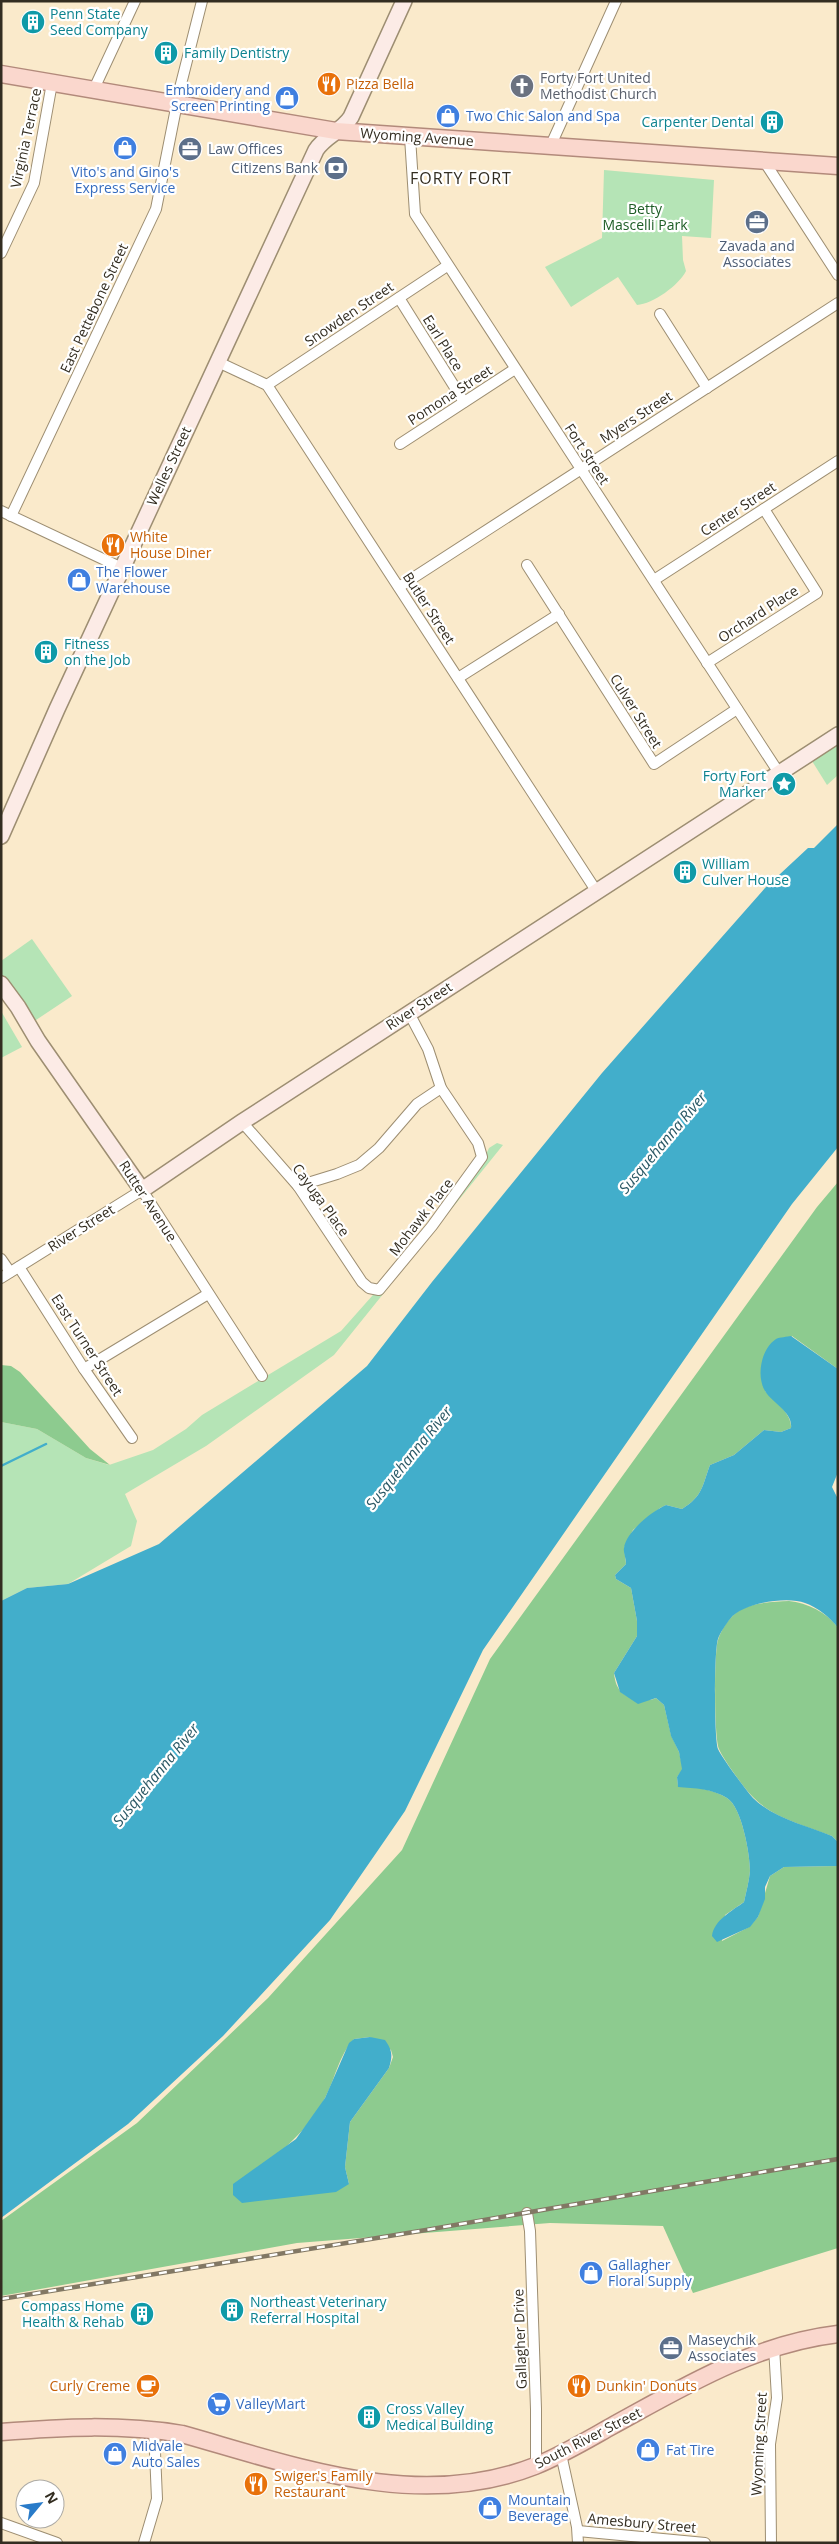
<svg xmlns="http://www.w3.org/2000/svg" width="839" height="2544" font-family="'Open Sans',sans-serif">
<style>
.green{fill:#b5e4b6}
.forest{fill:#8dcb8f;fill-rule:evenodd}
.water{fill:#42aecb}
.lines{fill:none;stroke-linecap:round;stroke-linejoin:round}
.stream{stroke:#42aecb;stroke-width:2.5}
.street-casing{stroke:#9d8e72;stroke-width:12}
.secondary-casing{stroke:#9d8e72;stroke-width:18}
.primary-casing{stroke:#b28a7b;stroke-width:19}
.street{stroke:#fff;stroke-width:10}
.secondary{stroke:#fcebe6;stroke-width:15}
.primary{stroke:#fad7cd;stroke-width:16}
.rail-casing{stroke:#827864;stroke-width:4.5}
.rail{stroke:#fff;stroke-width:2.5;stroke-dasharray:8;stroke-linecap:butt}
.labels{text-anchor:middle;stroke-width:4.5;stroke-linejoin:round;paint-order:stroke}
.culture-label{font-size:14px;fill:#0d838f;stroke:#fff;text-anchor:start}
.worship-label{font-size:14px;fill:#5b616d;stroke:#fff;text-anchor:start}
.food-label{font-size:14px;fill:#c56008;stroke:#fff;text-anchor:start}
.shop-label{font-size:14px;fill:#366cbe;stroke:#fff;text-anchor:start}
.street-label{font-size:14px;fill:#332d21;stroke:#fff}
.service-label{font-size:14px;fill:#4e5e75;stroke:#fff;text-anchor:start}
.park-label{font-size:14px;fill:#1e5d26;stroke:#fff}
.water-label{font-size:15px;font-style:italic;fill:#2a5865;stroke:#fff}
.quarter-label{font-size:16px;letter-spacing:1px;fill:#332d21;stroke:#fff}
</style>
<rect width="100%" height="100%" fill="#faeacb"/>
<!-- green -->
<g class="green">
<path d="M604 170 714 180 711 238 682 236 683 260 686 271C679 285 653 304 637 305L618 277 571 307 545 267 602 238Z"/>
<polygon points="838,744 838,775 827,785 812,761"/>
<polygon points="32,939 72,996 33,1022 1,977 1,961"/>
<polygon points="1,1011 22,1047 1,1058"/>
<polygon points="497,1143 503,1145 334,1355 206,1446 125,1494 137,1521 131,1546 68,1584 27,1588 1,1601 1,1422 37,1429 86,1458 109,1465 153,1450 186,1429 202,1415 341,1331 388,1278 481,1165 489,1148"/>
</g>
<!-- forest -->
<g class="forest">
<path d="M838 1182V1369L792 1336 765 1391C775 1401 792 1414 791 1428L781 1432 764 1430 734 1455 710 1465C702 1486 703 1496 682 1509L666 1505 660 1508 633 1530 624 1548 626 1564 615 1575 616 1579 631 1588 637 1621V1636L614 1673C616 1691 623 1697 640 1699 646 1700 650 1701 656 1698L664 1705 671 1735 679 1752 683 1769 677 1777 678 1786C694 1787 713 1789 727 1798 742 1807 750 1855 750 1871 749 1882 746 1892 744 1902L725 1915 722 1941 749 1927 758 1917 770 1876 784 1867 838 1866V2248L693 2293 663 2226 550 2223 297 2243 1 2296V2221L137 2123 268 1998 402 1850 490 1659 817 1207ZM370 2037 391 2050 393 2057 389 2068 350 2122 345 2167 349 2184 274 2157C294 2141 313 2121 325 2098 336 2077 338 2057 354 2039Z"/>
<polygon points="1,1365 11,1366 20,1372 90,1449 110,1465 86,1458 37,1429 1,1422"/>
<path d="M789 1601C807 1603 827 1612 838 1628V1842L832 1836C807 1826 773 1818 754 1798 746 1791 723 1759 719 1749 714 1738 714 1652 718 1640 721 1629 731 1615 740 1610 754 1602 774 1602 789 1601Z"/>
</g>
<!-- water -->
<g class="water">
<polygon points="838,824 838,1147 792,1204 483,1650 405,1811 330,1920 223,2036 128,2124 1,2218 1,1601 27,1588 68,1584 159,1544 367,1366 432,1282 602,1073 765,888 808,848 814,848"/>
<path d="M791 1336 838 1369V1472L832 1487 838 1499V1628C831 1618 817 1607 805 1603 787 1596 742 1603 730 1619 726 1624 720 1633 718 1639 714 1650 714 1738 718 1749 722 1758 746 1790 753 1798 773 1818 807 1826 832 1836L838 1842V1866L784 1867 770 1876 765 1887V1899L758 1917 750 1927 717 1942 712 1936C714 1920 732 1911 744 1902 746 1892 749 1882 750 1871 750 1855 742 1807 727 1798 713 1789 694 1788 678 1787L677 1777 682 1769 679 1752 671 1736 664 1705 656 1698 638 1704 620 1692 614 1673 637 1636V1621L631 1588 616 1579 615 1575 626 1564C626 1558 623 1552 624 1548 626 1532 652 1511 666 1505L682 1509C703 1496 702 1486 710 1465L734 1455 764 1430 781 1432 791 1428C793 1412 773 1404 765 1391 756 1376 761 1349 776 1339 780 1337 787 1337 791 1336Z"/>
<path d="M370 2037 385 2040C392 2050 393 2055 389 2068L350 2122 345 2167 349 2184 336 2192 242 2203 233 2195V2184L296 2139 325 2098 349 2043 354 2039Z"/>
</g>
<g class="lines">
<!-- stream -->
<polyline class="stream" points="1,1466 46,1444"/>
<!-- street casing -->
<g class="street-casing">
<g id="street">
<polyline points="93,91 135,1"/>
<polyline points="410,137 415,214 779,773"/>
<polyline points="550,147 616,1"/>
<polyline points="764,161 838,275"/>
<polyline points="1,253 34,183 52,83"/>
<polyline points="399,298 464,402"/>
<polyline points="660,314 707,388"/>
<polyline points="218,362 267,385 597,892"/>
<polyline points="267,385 447,266"/>
<polyline points="400,444 515,369"/>
<polyline points="1,511 122,568"/>
<polyline points="11,516 156,209 180,88 202,1"/>
<polyline points="527,565 654,764 737,709"/>
<polyline points="654,580 838,461"/>
<polyline points="399,587 838,303"/>
<polyline points="707,663 817,593 764,509"/>
<polyline points="458,678 559,614"/>
<polyline points="242,1122 298,1186 362,1282 369,1288 379,1290 432,1226 482,1157 478,1143 441,1088 428,1049 409,1013"/>
<polyline points="298,1186 337,1174 359,1165 379,1148 417,1104 441,1088"/>
<polyline points="1,1259 10,1272"/>
<polyline points="19,1267 84,1369 132,1438"/>
<polyline points="1,1278 142,1190 262,1376"/>
<polyline points="84,1369 208,1294"/>
<polyline points="527,2213 530,2231 536,2409 536,2466"/>
<polyline points="561,2454 577,2527 578,2543"/>
<polyline points="1,2523 57,2543"/>
<polyline points="578,2531 705,2543"/>
<polyline points="144,2543 157,2499 154,2429"/>
<polyline points="771,2543 770,2444 777,2398 774,2347"/>
</g>
</g>
<!-- secondary casing -->
<g class="secondary-casing">
<g id="secondary">
<path d="M1 836 57 709 316 150C325 136 342 131 351 117L404 1"/>
<polyline points="1,984 18,1007 38,1041 142,1190 242,1122 838,735"/>
</g>
</g>
<!-- primary casing -->
<g class="primary-casing">
<g id="primary">
<polyline points="1,74 336,131 838,166"/>
<path d="M1 2432C62 2427 121 2424 182 2434 296 2466 418 2512 535 2466 562 2455 587 2440 612 2426 685 2386 754 2344 838 2334"/>
</g>
</g>
<!-- street -->
<use href="#street" class="street"/>
<!-- secondary -->
<use href="#secondary" class="secondary"/>
<!-- primary -->
<use href="#primary" class="primary"/>
<!-- rail casing -->
<g class="rail-casing">
<polyline id="rail" points="1,2299 426,2230 838,2159"/>
</g>
<!-- rail -->
<use href="#rail" class="rail"/>
</g>
<!-- icons -->
<defs>
<g id="building-disc" transform="scale(1.25)"><circle r="9.5" fill="#0f9aa8" stroke="#fff"/><path d="M-4-6H4V6H1V3H-1V6H-4ZM-2.5-4.3h1.7v1.8h-1.7ZM.8-4.3h1.7v1.8H.8ZM-2.5-1h1.7V.8h-1.7ZM.8-1h1.7V.8H.8Z" fill="#fff"/></g>
<g id="restaurant-disc" transform="scale(1.25)"><circle r="9.5" fill="#e8710a" stroke="#fff"/><path d="M-5-6h1v4h1v-4h1v4h1v-4h1v5L-1.5 .5V6h-2V.5L-5-1ZM5-6V6H3V1.5H1.5Q1.5-4 5-6Z" fill="#fff"/></g>
<g id="church-disc" transform="scale(1.25)"><circle r="9.5" fill="#6b7280" stroke="#fff"/><path d="M-1.2-6h2.4v3.5h3.3v2.4h-3.3V6h-2.4V-.1h-3.3v-2.4h3.3Z" fill="#fff"/></g>
<g id="shop-disc" transform="scale(1.25)"><circle r="9.5" fill="#3f7fe0" stroke="#fff"/><path d="M-5-2.5h2.3a2.7 3.5 0 0 1 5.4 0H5L5.5 6h-11ZM-1.5-2.5h3a1.5 2.3 0 0 0-3 0Z" fill="#fff"/></g>
<g id="office-disc" transform="scale(1.25)"><circle r="9.5" fill="#5c6f8a" stroke="#fff"/><path d="M-6-3h4V-5.5h4V-3h4V5H-6ZM-1-4.5V-3h2v-1.5ZM-6 0V1H6V0Z" fill="#fff"/></g>
<g id="bank-disc" transform="scale(1.25)"><circle r="9.5" fill="#5c6f8a" stroke="#fff"/><path d="M-6-4H6V4H-6ZM0-2.3a2.3 2.3 0 1 0 0 4.6a2.3 2.3 0 1 0 0-4.6Z" fill="#fff"/></g>
<g id="sight-disc" transform="scale(1.25)"><circle r="9.5" fill="#0f9aa8" stroke="#fff"/><path d="M0-6L1.8-2.2L6-1.7L2.9 1.2L3.7 5.4L0 3.3L-3.7 5.4L-2.9 1.2L-6-1.7L-1.8-2.2Z" fill="#fff"/></g>
<g id="cafe-disc" transform="scale(1.25)"><circle r="9.5" fill="#e8710a" stroke="#fff"/><path d="M-5.5-4.5H6V0H3Q3 3.5 0 3.5H-2.5Q-5.5 3.5-5.5 0ZM3-3.2v2h1.7v-2ZM-6 4.5H4V6H-6Z" fill="#fff"/></g>
<g id="supermarket-disc" transform="scale(1.25)"><circle r="9.5" fill="#3f7fe0" stroke="#fff"/><path d="M-6-5.5h2.5l.6 2H6L4.5 2H-2.5L-4.4-4H-6ZM-1.5 3.2a1.3 1.3 0 1 0 .1 0ZM3 3.2a1.3 1.3 0 1 0 .1 0Z" fill="#fff"/></g>
</defs>
<g fill-rule="evenodd">
<use href="#building-disc" x="33" y="22"/>
<use href="#building-disc" x="166" y="53"/>
<use href="#restaurant-disc" x="329" y="84"/>
<use href="#church-disc" x="522" y="86"/>
<use href="#shop-disc" x="287" y="98"/>
<use href="#shop-disc" x="448" y="116"/>
<use href="#building-disc" x="772" y="122"/>
<use href="#shop-disc" x="125" y="148"/>
<use href="#office-disc" x="190" y="149"/>
<use href="#bank-disc" x="336" y="168"/>
<use href="#office-disc" x="757" y="222"/>
<use href="#restaurant-disc" x="113" y="545"/>
<use href="#shop-disc" x="79" y="580"/>
<use href="#building-disc" x="46" y="652"/>
<use href="#sight-disc" x="784" y="784"/>
<use href="#building-disc" x="685" y="872"/>
<use href="#shop-disc" x="591" y="2273"/>
<use href="#building-disc" x="232" y="2310"/>
<use href="#building-disc" x="142" y="2314"/>
<use href="#office-disc" x="671" y="2348"/>
<use href="#cafe-disc" x="148" y="2386"/>
<use href="#restaurant-disc" x="579" y="2386"/>
<use href="#supermarket-disc" x="219" y="2404"/>
<use href="#building-disc" x="369" y="2417"/>
<use href="#shop-disc" x="648" y="2450"/>
<use href="#shop-disc" x="115" y="2454"/>
<use href="#restaurant-disc" x="256" y="2484"/>
<use href="#shop-disc" x="490" y="2508"/>
</g>
<g class="labels">
<!-- culture labels -->
<g class="culture-label">
<text x="50" y="19">Penn State<tspan x="50" dy="16">Seed Company</tspan></text>
<text x="184" y="58">Family Dentistry</text>
<text x="754" y="127" text-anchor="end">Carpenter Dental</text>
<text x="64" y="649">Fitness<tspan x="64" dy="16">on the Job</tspan></text>
<text x="766" y="781" text-anchor="end">Forty Fort<tspan x="766" dy="16">Marker</tspan></text>
<text x="702" y="869">William<tspan x="702" dy="16">Culver House</tspan></text>
<text x="250" y="2307">Northeast Veterinary<tspan x="250" dy="16">Referral Hospital</tspan></text>
<text x="124" y="2311" text-anchor="end">Compass Home<tspan x="124" dy="16">Health &amp; Rehab</tspan></text>
<text x="386" y="2414">Cross Valley<tspan x="386" dy="16">Medical Building</tspan></text>
</g>
<!-- worship labels -->
<g class="worship-label">
<text x="540" y="83">Forty Fort United<tspan x="540" dy="16">Methodist Church</tspan></text>
</g>
<!-- food labels -->
<g class="food-label">
<text x="346" y="89">Pizza Bella</text>
<text x="130" y="542">White<tspan x="130" dy="16">House Diner</tspan></text>
<text x="130" y="2391" text-anchor="end">Curly Creme</text>
<text x="596" y="2391">Dunkin' Donuts</text>
<text x="274" y="2481">Swiger's Family<tspan x="274" dy="16">Restaurant</tspan></text>
</g>
<!-- shop labels -->
<g class="shop-label">
<text x="270" y="95" text-anchor="end">Embroidery and<tspan x="270" dy="16">Screen Printing</tspan></text>
<text x="466" y="121">Two Chic Salon and Spa</text>
<text x="125" y="177" text-anchor="middle">Vito's and Gino's<tspan x="125" dy="16">Express Service</tspan></text>
<text x="96" y="577">The Flower<tspan x="96" dy="16">Warehouse</tspan></text>
<text x="608" y="2270">Gallagher<tspan x="608" dy="16">Floral Supply</tspan></text>
<text x="236" y="2409">ValleyMart</text>
<text x="132" y="2451">Midvale<tspan x="132" dy="16">Auto Sales</tspan></text>
<text x="666" y="2455">Fat Tire</text>
<text x="508" y="2505">Mountain<tspan x="508" dy="16">Beverage</tspan></text>
</g>
<!-- street labels -->
<g class="street-label">
<text transform="translate(417 137) rotate(4)" y="5">Wyoming Avenue</text>
<text transform="translate(26 138) rotate(-78)" y="5">Virginia Terrace</text>
<text transform="translate(94 308) rotate(-65)" y="5">East Pettebone Street</text>
<text transform="translate(349 314) rotate(-34)" y="5">Snowden Street</text>
<text transform="translate(443 343) rotate(58)" y="5">Earl Place</text>
<text transform="translate(450 395) rotate(-33)" y="5">Pomona Street</text>
<text transform="translate(636 417) rotate(-33)" y="5">Myers Street</text>
<text transform="translate(587 454) rotate(57)" y="5">Fort Street</text>
<text transform="translate(169 466) rotate(-65)" y="5">Welles Street</text>
<text transform="translate(738 509) rotate(-33)" y="5">Center Street</text>
<text transform="translate(429 608) rotate(57)" y="5">Butler Street</text>
<text transform="translate(758 614) rotate(-33)" y="5">Orchard Place</text>
<text transform="translate(636 711) rotate(58)" y="5">Culver Street</text>
<text transform="translate(419 1006) rotate(-33)" y="5">River Street</text>
<text transform="translate(321 1200) rotate(54)" y="5">Cayuga Place</text>
<text transform="translate(148 1201) rotate(57)" y="5">Rutter Avenue</text>
<text transform="translate(421 1217) rotate(-52)" y="5">Mohawk Place</text>
<text transform="translate(81 1228) rotate(-32)" y="5">River Street</text>
<text transform="translate(87 1345) rotate(57)" y="5">East Turner Street</text>
<text transform="translate(520 2339) rotate(-92)" y="5">Gallagher Drive</text>
<text transform="translate(588 2438) rotate(-27)" y="5">South River Street</text>
<text transform="translate(759 2444) rotate(-87)" y="5">Wyoming Street</text>
<text transform="translate(642 2523) rotate(5)" y="5">Amesbury Street</text>
</g>
<!-- service labels -->
<g class="service-label">
<text x="208" y="154">Law Offices</text>
<text x="318" y="173" text-anchor="end">Citizens Bank</text>
<text x="757" y="251" text-anchor="middle">Zavada and<tspan x="757" dy="16">Associates</tspan></text>
<text x="688" y="2345">Maseychik<tspan x="688" dy="16">Associates</tspan></text>
</g>
<!-- park labels -->
<g class="park-label">
<text x="645" y="214">Betty<tspan x="645" dy="16">Mascelli Park</tspan></text>
</g>
<!-- water labels -->
<g class="water-label">
<text transform="translate(663 1143) rotate(-50)" y="5">Susquehanna River</text>
<text transform="translate(409 1458) rotate(-51)" y="5">Susquehanna River</text>
<text transform="translate(156 1775) rotate(-51)" y="5">Susquehanna River</text>
</g>
<!-- quarter labels -->
<g class="quarter-label">
<text x="461" y="184">FORTY FORT</text>
</g>
</g>
<!-- border -->
<rect width="839" height="2544" fill="none" stroke="#332d21" stroke-width="5"/>
<!-- north arrow -->
<g transform="translate(40 2504) rotate(61)"><circle r="24" fill="#ffffff" stroke="#adaba6"/>
<path d="M0-4L9 19L0 12L-9 19Z" fill="#297bc9"/>
<text y="-8" font-size="14" font-weight="bold" text-anchor="middle" fill="#332d21">N</text>
</g>
</svg>
